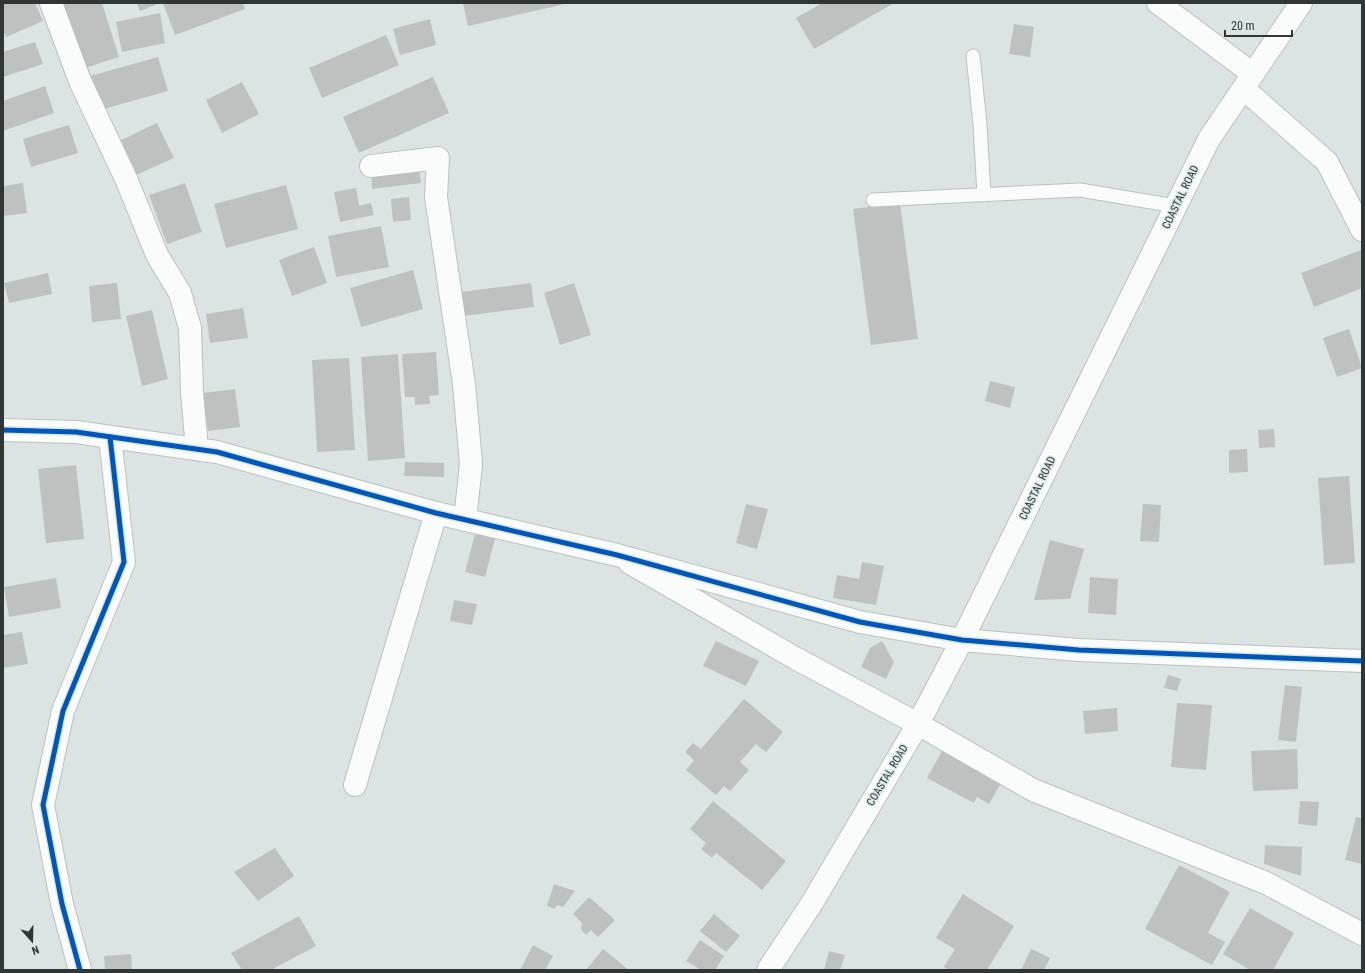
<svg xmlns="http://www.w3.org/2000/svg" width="1365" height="973" font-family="'Roboto Condensed',sans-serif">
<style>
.building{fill:#bdc2c1}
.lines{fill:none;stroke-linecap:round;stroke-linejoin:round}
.lane-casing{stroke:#bbc1c1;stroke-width:15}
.street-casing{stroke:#bbc1c1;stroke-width:24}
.secondary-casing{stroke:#bbc1c1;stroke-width:24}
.primary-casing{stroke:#bbc1c1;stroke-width:24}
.lane{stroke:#fafbfb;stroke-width:13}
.street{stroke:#fafbfb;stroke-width:22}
.secondary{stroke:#fafbfb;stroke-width:22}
.primary{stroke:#fafbfb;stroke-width:22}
.cycleway-casing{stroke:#d9e7e6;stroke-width:8}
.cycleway{stroke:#0057b8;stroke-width:5}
.labels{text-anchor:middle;stroke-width:3;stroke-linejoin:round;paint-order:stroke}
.street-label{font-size:11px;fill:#303535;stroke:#d9e7e6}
</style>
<rect width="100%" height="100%" fill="#dce4e3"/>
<!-- building -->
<g class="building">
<polygon points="3,3 35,3 43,21 6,37 3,30"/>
<polygon points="59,3 102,3 119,57 79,70"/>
<polygon points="137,3 157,3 158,4 140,11"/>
<polygon points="163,3 243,3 245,9 175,35"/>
<polygon points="463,3 565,3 565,4 468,26"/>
<polygon points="822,3 894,3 814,49 796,18"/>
<polygon points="160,13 165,43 122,52 116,22"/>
<polygon points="430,19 436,45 400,55 393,29"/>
<polygon points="1014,24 1034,27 1030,57 1009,54"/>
<polygon points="386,35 399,65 322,98 309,68"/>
<polygon points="35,42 43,64 3,77 3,52"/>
<polygon points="158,57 168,91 100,110 90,76"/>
<polygon points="433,77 449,113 359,153 343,117"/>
<polygon points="242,82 259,114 222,133 206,100"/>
<polygon points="45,86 54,113 3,131 3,101"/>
<polygon points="157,123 174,158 127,179 111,145"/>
<polygon points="69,125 78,153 31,167 23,139"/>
<polygon points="419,166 421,183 372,189 371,172"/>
<polygon points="23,183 27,213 3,216 3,186"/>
<polygon points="185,183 202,232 167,244 149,195"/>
<polygon points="286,185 298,229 226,248 214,204"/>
<polygon points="356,188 359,206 371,203 374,215 340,222 334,192"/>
<polygon points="409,197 411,220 393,222 391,199"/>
<polygon points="900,203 918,339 871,345 853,209"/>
<polygon points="381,226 389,267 336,277 328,236"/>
<polygon points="314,247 327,283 292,296 279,260"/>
<polygon points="1361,250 1362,288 1314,307 1301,273"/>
<polygon points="413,270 423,309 361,327 350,288"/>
<polygon points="48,273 52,294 9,303 4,283"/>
<polygon points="117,283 121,319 92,322 89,286"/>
<polygon points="531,283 534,307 464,316 461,292"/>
<polygon points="574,283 591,335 560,345 544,293"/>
<polygon points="243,308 248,338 210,343 206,314"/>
<polygon points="152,310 168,379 142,386 126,316"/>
<polygon points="1349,329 1362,368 1337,377 1323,338"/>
<polygon points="436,352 439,395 429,396 430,404 415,405 415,397 405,397 402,354"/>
<polygon points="398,354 405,458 368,461 361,357"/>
<polygon points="349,358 355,450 317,452 312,360"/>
<polygon points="990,381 1015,387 1010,408 985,401"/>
<polygon points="235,389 240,427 208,431 203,393"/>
<polygon points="1274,429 1275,447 1259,448 1258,430"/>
<polygon points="1247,449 1248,472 1229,473 1229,450"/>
<polygon points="405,462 444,463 444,477 404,476"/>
<polygon points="76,465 84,539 46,543 38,469"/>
<polygon points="1349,476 1355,563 1324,565 1318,478"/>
<polygon points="746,504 768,509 757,549 736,543"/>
<polygon points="1143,504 1161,505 1159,542 1140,541"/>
<polygon points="475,534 495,539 485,577 465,572"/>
<polygon points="1050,540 1084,549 1070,599 1034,600"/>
<polygon points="862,562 884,566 876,605 833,598 837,575 859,579"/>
<polygon points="1090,577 1118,579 1116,615 1088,613"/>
<polygon points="56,578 61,608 9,617 4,587"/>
<polygon points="454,600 477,604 472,625 450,621"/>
<polygon points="22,632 28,664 3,668 3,635"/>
<polygon points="716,641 759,661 746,686 703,666"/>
<polygon points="882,641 894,662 886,679 861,667 870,648"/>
<polygon points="1168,675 1181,679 1177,691 1164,688"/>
<polygon points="1285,685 1302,687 1296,742 1278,740"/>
<polygon points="744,699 783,732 766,752 756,744 740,762 749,770 730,791 724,786 716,795 686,770 694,760 685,752 693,743 701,749"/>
<polygon points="1177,703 1212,705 1206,770 1171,767"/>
<polygon points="1117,708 1118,731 1085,734 1083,711"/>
<polygon points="1297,749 1298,789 1253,791 1251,751"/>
<polygon points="942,751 1001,783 989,804 977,797 974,803 927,778"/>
<polygon points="713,801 786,861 762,890 716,853 712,858 701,849 706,843 690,829"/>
<polygon points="1300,801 1319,802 1317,826 1298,824"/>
<polygon points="1356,817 1362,818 1362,864 1345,860"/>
<polygon points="1265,845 1302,847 1301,876 1264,864"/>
<polygon points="275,848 294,876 258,901 234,872"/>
<polygon points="1179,865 1230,892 1208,933 1225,942 1212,965 1145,929"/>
<polygon points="554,884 575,891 563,907 558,905 554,909 547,906"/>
<polygon points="963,894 1014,926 987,970 950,970 944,967 955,949 936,938"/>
<polygon points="589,897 615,920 598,937 591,930 586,935 581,930 582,923 573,914"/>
<polygon points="1250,908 1294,933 1273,970 1250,970 1223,954"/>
<polygon points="714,914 740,936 726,952 700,931"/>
<polygon points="299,916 316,946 271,970 242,970 231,953"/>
<polygon points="700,940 724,956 715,970 701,970 686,961"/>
<polygon points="533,945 553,956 545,970 520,970"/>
<polygon points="603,949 629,970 586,970"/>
<polygon points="1031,949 1050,958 1044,970 1021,970"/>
<polygon points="829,951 845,955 840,970 824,970"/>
<polygon points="131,954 132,970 105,970 104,956"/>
</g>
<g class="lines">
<!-- lane casing -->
<g class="lane-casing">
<g id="lane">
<polyline points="973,56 980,124 984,195"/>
<polyline points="873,200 1080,190 1175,206"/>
</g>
</g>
<!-- street casing -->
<g class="street-casing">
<g id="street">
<polyline points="51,3 80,81 127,181 157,255 180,293 190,328 192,392 197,449"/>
<polyline points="1158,3 1253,74"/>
<polyline points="1244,89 1327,162 1362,230"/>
<polyline points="371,166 438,158 436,197 464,384 471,464 465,520"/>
<polyline points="630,563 795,658 918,724 1033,790 1266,883 1362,934"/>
<polyline points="355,785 436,513"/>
<polyline points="80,970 62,904 43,805 63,711 124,562 110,437"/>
</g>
</g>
<!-- secondary casing -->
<g class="secondary-casing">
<polyline id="secondary" points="3,430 76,432 217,452 436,513 617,555 860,622 962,640 1079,650 1362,661"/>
</g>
<!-- primary casing -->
<g class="primary-casing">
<polyline id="primary" points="768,970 812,903 918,724 962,640 1209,139 1301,3"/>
</g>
<!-- lane -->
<use href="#lane" class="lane"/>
<!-- street -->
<use href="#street" class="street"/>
<!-- secondary -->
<use href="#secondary" class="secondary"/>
<!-- primary -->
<use href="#primary" class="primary"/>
<!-- cycleway casing -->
<g class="cycleway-casing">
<g id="cycleway">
<polyline points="3,430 76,432 217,452 436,513 617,555 860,622 962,640 1079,650 1362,661"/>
<polyline points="80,970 62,904 43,805 63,711 124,562 110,437"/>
</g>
</g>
<!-- cycleway -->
<use href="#cycleway" class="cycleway"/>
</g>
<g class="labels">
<!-- street labels -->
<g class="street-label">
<text transform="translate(1180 197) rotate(-64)" y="4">COASTAL ROAD</text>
<text transform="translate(1037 488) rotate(-64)" y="4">COASTAL ROAD</text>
<text transform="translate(887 775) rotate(-59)" y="4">COASTAL ROAD</text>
</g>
</g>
<!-- border -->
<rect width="1365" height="973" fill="none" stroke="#303535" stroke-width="8"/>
<!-- north arrow -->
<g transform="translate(32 941) rotate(160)" stroke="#d9e7e6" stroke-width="3" paint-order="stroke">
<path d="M0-3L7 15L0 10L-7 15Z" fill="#303535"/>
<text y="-6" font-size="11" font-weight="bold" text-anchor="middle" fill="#303535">N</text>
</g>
<!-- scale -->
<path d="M1225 30v6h67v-6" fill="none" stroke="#303535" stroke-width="2"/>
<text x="1231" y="30" font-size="12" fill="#303535" stroke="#d9e7e6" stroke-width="3" paint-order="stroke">20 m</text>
</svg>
